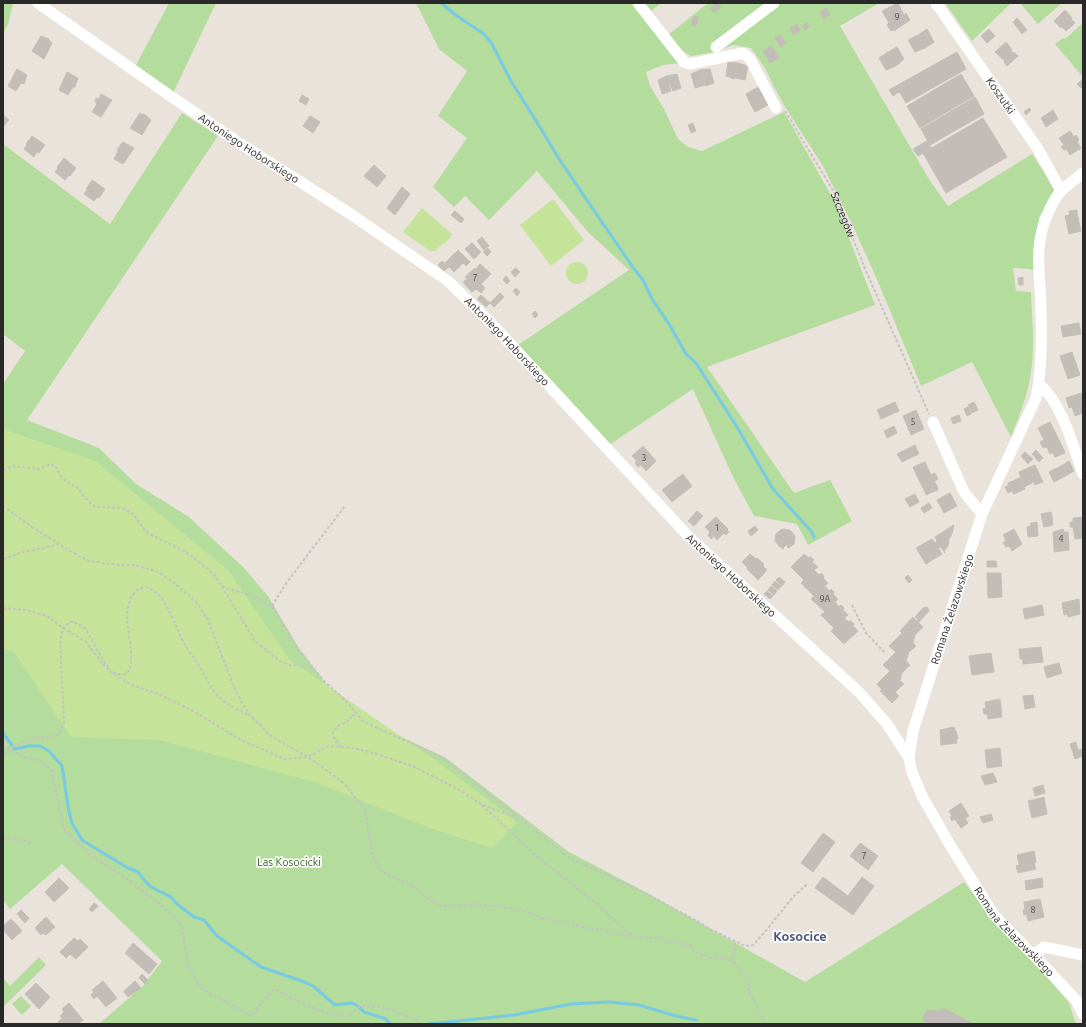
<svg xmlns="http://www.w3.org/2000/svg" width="1086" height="1027" font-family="Ubuntu,sans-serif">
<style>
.green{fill:#b4dc9c}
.pitch{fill:#c5e399}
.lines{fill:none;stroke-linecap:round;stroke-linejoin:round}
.stream{stroke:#77cae4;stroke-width:3}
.building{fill:#c2bdb8;stroke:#c5bfb6}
.path{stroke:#c3c3c3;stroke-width:2;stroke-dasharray:3 2;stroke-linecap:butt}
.minor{stroke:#fff;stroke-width:11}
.labels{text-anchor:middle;stroke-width:3.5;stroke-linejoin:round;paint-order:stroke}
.number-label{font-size:9px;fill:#4f4e4d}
.street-label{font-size:11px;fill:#292929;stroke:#fff}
.park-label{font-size:11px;fill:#2f5f20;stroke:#fff}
.quarter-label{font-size:13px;font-weight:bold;fill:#4d5675;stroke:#fff}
</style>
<rect width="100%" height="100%" fill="#eae3dc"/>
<!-- green -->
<g class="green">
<polygon points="3,3 13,3 8,25 3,34"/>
<polygon points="169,3 216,3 173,93 135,67"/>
<polygon points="416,3 633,3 681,63 663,65 646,72 650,86 664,109 678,139 688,147 702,151 784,112 835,202 875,305 707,367 794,493 830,480 852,521 808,545 797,524 754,516 733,477 693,389 609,445 518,345 629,270 587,231 537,171 489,220 465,196 454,207 433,187 467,138 438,116 467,71 439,49"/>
<polygon points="643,3 661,3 650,12"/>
<path d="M708 3H879L840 26 930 181 948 206 1032 154 1057 192 1039 217 1035 271 1030 269 1013 268 1016 291 1031 292C1032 318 1035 346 1031 372 1028 395 1019 416 1011 437L972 362 921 386 879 284 853 226 823 166 785 107 774 87 765 68 751 48 733 45 715 52 691 56 676 46 668 35Z"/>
<polygon points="945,3 1009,3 1010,4 972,41"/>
<polygon points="1020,3 1062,3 1038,24"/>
<polygon points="1083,23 1083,77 1055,44 1063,38 1065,39"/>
<polygon points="182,113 218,136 27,420 99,448 136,484 189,517 243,567 268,596 299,648 326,684 368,721 446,758 569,852 638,888 805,982 964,882 994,921 1053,984 1069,1003 1076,1024 99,1024 143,986 162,961 62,864 10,909 3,900 3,384 25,351 3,334 3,144 110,224"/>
<polygon points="39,957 46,965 3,1007 3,978 10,986"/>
<polygon points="21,996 31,1006 22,1015 12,1004"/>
</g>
<!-- pitch -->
<g class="pitch">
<polygon points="553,199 584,240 551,266 520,225"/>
<polygon points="422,208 452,234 451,237 435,251 430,251 403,232"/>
<circle cx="577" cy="273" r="11"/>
<polygon points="3,429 95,461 228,570 290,660 434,759 517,822 493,848 435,830 317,783 160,740 71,737 14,652 3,648"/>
</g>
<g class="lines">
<!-- stream -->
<g class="stream">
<polyline points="441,3 457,16 484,34 492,44 511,81 538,124 561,162 634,269 643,280 652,299 669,324 686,354 696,363 737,427 773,489 811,531 814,537"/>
<polyline points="3,733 15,749 29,746 40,746 49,751 62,766 69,812 72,823 82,840 126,867 138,872 145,881 151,887 171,897 177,904 194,917 204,920 217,936 261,967 302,981 313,986 335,1005 352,1003 359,1007 364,1012 386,1019 390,1024"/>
<polyline points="429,1024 514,1015 571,1004 609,1002 639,1005 676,1016 696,1020"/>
</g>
</g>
<!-- building -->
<g class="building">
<polygon points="717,3 721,7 714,13 711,8"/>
<polygon points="898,3 904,15 906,13 910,20 894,31 893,30 891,31 887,25 889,23 882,11"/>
<polygon points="826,8 830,15 824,19 820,12"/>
<polygon points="1065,10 1072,18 1071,19 1075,23 1066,31 1062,27 1061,28 1054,21"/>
<polygon points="694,16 699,18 695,27 691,25"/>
<polygon points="1017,18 1027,30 1022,34 1013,22"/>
<polygon points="807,23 809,27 805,30 802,26"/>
<polygon points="797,24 800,31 793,34 790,28"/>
<polygon points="927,29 934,42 925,48 918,35"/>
<polygon points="989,29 995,36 987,43 981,36"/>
<polygon points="781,35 786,43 780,47 775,38"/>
<polygon points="918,35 925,48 915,52 908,40"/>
<polygon points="41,36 49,39 49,40 52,43 44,59 32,51"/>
<polygon points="1006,42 1012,50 1011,51 1013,53 1014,52 1018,56 1007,66 1004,62 1005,61 995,52"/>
<polygon points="772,46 779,58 770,63 763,51"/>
<polygon points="897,47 904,59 896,66 888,52"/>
<polygon points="888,52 896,66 886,70 879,58"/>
<polygon points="957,52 966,69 906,103 896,86"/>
<polygon points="728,62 738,63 734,79 726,76"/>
<polygon points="738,63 748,66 745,80 735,78"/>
<polygon points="17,69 27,75 24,84 21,83 16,91 8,86"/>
<polygon points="710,69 714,83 706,86 700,70"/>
<polygon points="700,70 705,85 695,88 691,74"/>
<polygon points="67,72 78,78 75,87 73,87 68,95 59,90"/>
<polygon points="677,74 681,88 673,91 667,76"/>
<polygon points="961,74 974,96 920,128 907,106"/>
<polygon points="667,76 671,91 662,94 658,80"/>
<polygon points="1082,80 1083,82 1083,87 1081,88 1077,84"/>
<polygon points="896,86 899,92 893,96 889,90"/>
<polygon points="758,87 764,96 750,103 746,94"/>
<polygon points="101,94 112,100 101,117 92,112 97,104 95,101 96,98 99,99"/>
<polygon points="302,95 309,99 306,105 299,101"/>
<polygon points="764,96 768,105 755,112 750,103"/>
<polygon points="975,97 984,114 930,145 921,129"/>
<polygon points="1029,108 1031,110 1026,115 1024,112"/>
<polygon points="1053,110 1058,119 1046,127 1041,118"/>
<polygon points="140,113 143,115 144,114 151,120 142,135 130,128"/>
<polygon points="3,115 9,120 6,123 3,128"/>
<polygon points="310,116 320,122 313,133 303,126"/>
<polygon points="983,118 1007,157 946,193 923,153"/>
<polygon points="693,123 696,131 691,133 688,125"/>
<polygon points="1070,131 1074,137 1076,135 1079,140 1077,142 1081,148 1070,155 1066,149 1064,150 1061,147 1064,145 1059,138"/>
<polygon points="32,136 45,145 39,153 37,152 34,157 24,149 27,145 26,144"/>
<polygon points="927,141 931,148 918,156 913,149"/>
<polygon points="123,142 134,148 123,164 114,159 118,151 117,149"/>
<polygon points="64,158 76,168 70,176 69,175 65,180 55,172 58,168 57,167"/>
<polygon points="374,165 386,176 377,187 364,176"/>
<polygon points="92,180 105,189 99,198 98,197 94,201 84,194 87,190 86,189"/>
<polygon points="402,187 410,194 395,215 387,208"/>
<polygon points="1077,210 1077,213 1070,215 1069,211"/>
<polygon points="455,211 464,219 461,223 451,215"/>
<polygon points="1077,213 1081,231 1069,234 1065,216"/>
<polygon points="482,237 489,246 484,250 477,241"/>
<polygon points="472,243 481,252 474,259 465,249"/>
<polygon points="488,248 491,252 487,256 483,252"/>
<polygon points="458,250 467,259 454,272 445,263"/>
<polygon points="467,259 470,262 466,266 463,263"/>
<polygon points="442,261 449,267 444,271 438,265"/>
<polygon points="480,264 491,274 486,279 476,269"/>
<polygon points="475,268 486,279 476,289 465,277"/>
<polygon points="516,268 520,272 515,277 511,272"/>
<polygon points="506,276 510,281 507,284 503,280"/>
<polygon points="1023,277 1023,285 1019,285 1018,278"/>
<polygon points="467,279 471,283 467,287 463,282"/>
<polygon points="471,283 476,289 472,292 467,287"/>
<polygon points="481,284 485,288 481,293 476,289"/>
<polygon points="516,288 520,292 517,296 513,291"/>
<polygon points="500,293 504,297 494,307 490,303"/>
<polygon points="481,295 490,303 486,307 477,299"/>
<polygon points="535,311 538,315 535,318 532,314"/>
<polygon points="1079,323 1081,334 1063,337 1061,326"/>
<polygon points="1072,352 1080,375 1068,379 1060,356"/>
<polygon points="1081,393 1083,403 1069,408 1066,398"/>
<polygon points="895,402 899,411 881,419 877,410"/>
<polygon points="974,402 978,410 972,413 968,405"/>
<polygon points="1083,403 1083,413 1075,416 1072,407"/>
<polygon points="968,407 971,414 967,416 964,409"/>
<polygon points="916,410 924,429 911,435 903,416"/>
<polygon points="959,415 961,421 953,424 951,418"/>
<polygon points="1050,422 1052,426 1040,432 1038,428"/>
<polygon points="894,426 897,433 889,437 886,430"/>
<polygon points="1052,426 1063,448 1050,454 1047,447 1043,448 1040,442 1044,440 1040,432"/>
<polygon points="886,430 889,437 887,438 884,431"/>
<polygon points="915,445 919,454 902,462 897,454"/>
<polygon points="643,446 656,461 646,471 641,465 638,467 635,463 637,461 632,456"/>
<polygon points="1063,448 1065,453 1055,457 1053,453"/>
<polygon points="1036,450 1043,458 1039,462 1032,454"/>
<polygon points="1025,452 1033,459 1028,464 1021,456"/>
<polygon points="1069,461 1074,471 1067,475 1063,465"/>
<polygon points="925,462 931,475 919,480 913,467"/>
<polygon points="1035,465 1043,482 1035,485 1034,482 1024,487 1019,472"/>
<polygon points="1063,465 1067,475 1054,482 1049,472"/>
<polygon points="935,473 938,479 934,481 931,475"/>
<polygon points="683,474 692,486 672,502 662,490"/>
<polygon points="931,475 937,486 925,492 919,480"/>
<polygon points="1020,478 1025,489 1014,494 1012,491 1008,493 1005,487 1009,485 1008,483"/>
<polygon points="937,486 938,490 932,492 931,489"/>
<polygon points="931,489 932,492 926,495 925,492"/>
<polygon points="950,493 957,506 944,513 937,500"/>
<polygon points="915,494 919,502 910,507 905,499"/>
<polygon points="929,503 932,508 924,513 921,508"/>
<polygon points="697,511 703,516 694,526 688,521"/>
<polygon points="1051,512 1052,517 1042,519 1041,514"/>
<polygon points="716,517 728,529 727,530 729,532 726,535 724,533 717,540 714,536 711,539 708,535 710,532 705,527"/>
<polygon points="1052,517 1053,525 1044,527 1042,519"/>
<polygon points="1083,517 1083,538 1075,539 1073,527 1070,527 1070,522 1073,522 1073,518"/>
<polygon points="1037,522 1038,536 1028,537 1027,527 1031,526 1031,523"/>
<polygon points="954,525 952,533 951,533 949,528"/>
<polygon points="755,526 758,530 751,536 748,531"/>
<polygon points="949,528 952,533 950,538 948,539 949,542 947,548 944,550 945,553 941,547 938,548 942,554 926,564 916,548 932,539 935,543 937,541 935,537"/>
<polygon points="782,529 790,530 795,536 794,544 788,548 787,544 783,548 784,549 780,547 775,541 776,534"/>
<polygon points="1014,529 1022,544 1012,551 1009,546 1006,547 1003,543 1006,541 1003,535"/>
<polygon points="1063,529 1064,532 1068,532 1069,546 1054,547 1053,532"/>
<polygon points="1069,546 1069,550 1054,552 1054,547"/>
<polygon points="750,554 756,559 757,558 764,564 763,566 767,570 758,580 747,569 748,568 742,562"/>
<polygon points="804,554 809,558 811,557 814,560 812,562 818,567 814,570 819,575 821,573 824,576 823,578 828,583 825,586 829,591 831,589 834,592 833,594 838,599 835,602 839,607 841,605 844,608 843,610 848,615 844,618 849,622 851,621 854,624 853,626 858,631 844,644 831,631 834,628 821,615 825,612 811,599 814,596 801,583 804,580 791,567"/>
<polygon points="987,561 996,561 997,567 987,567"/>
<polygon points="987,573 1001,573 1002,597 988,598"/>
<polygon points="908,575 912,580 909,583 905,578"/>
<polygon points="779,577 785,582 782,586 776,580"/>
<polygon points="775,581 781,586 778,590 772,585"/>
<polygon points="771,586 777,591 774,595 768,590"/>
<polygon points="767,591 773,596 770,599 764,594"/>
<polygon points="1079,599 1080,614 1068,617 1067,614 1064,615 1062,603"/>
<polygon points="1042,605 1044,615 1025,619 1023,609"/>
<polygon points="927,607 929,610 929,611 920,621 918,622 923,627 915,635 913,643 916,646 909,652 906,661 910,665 902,673 900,681 904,684 895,692 899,696 892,703 880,691 882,690 877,684 890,671 883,665 896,652 889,646 902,633 900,631 913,617 917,621 918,619 915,617 923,608"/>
<polygon points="1041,647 1043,662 1023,664 1022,649"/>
<polygon points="1019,649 1022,649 1023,659 1020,659"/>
<polygon points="991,653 994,672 972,675 969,656"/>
<polygon points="1059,663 1062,673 1047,678 1044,667"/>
<polygon points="1033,695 1035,707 1025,709 1023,696"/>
<polygon points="1000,699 1002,717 988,719 987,714 984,714 983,709 986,708 985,702"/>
<polygon points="954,727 955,731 956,731 958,739 956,739 957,743 941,745 940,730"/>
<polygon points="1076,742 1078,750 1082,749 1083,756 1075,759 1070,744"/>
<polygon points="1000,748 1002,766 987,768 985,750"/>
<polygon points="993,773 997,782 985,785 981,776"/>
<polygon points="1043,785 1045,793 1035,796 1033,788"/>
<polygon points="1044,797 1047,814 1032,818 1028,801"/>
<polygon points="961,803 969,816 958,824 955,819 952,821 950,817 952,816 949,811"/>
<polygon points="991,814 993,820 983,823 980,817"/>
<polygon points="965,819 968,823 961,828 958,823"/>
<polygon points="823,833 835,842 813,872 801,863"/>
<polygon points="860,843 878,856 868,870 850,856"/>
<polygon points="1034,851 1036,862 1034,863 1036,869 1018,873 1016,866 1019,865 1017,855"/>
<polygon points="823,877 848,896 862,877 874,886 853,915 815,888"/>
<polygon points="59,878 69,888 54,902 45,892"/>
<polygon points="1042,878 1043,887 1026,890 1025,881"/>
<polygon points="1040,899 1044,917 1028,921 1026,914 1024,915 1023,910 1025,910 1024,902"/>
<polygon points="94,903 98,906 92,912 89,909"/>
<polygon points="21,910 29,918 25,923 17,914"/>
<polygon points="46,917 55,927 46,935 43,933 41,935 35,928"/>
<polygon points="11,919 17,925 11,931 16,936 12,940 3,930 3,926"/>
<polygon points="17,925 22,931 16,936 11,931"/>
<polygon points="74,938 78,941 80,939 88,947 76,959 70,954 66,958 60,952"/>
<polygon points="133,943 157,964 149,974 125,953"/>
<polygon points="142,974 148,980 145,984 139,978"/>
<polygon points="103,981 117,998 106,1007 97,996 94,999 91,995 94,992 92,990"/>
<polygon points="135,981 141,988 128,997 124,992 124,991"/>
<polygon points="36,983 50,997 39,1009 25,994"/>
<polygon points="69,1003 83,1020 78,1024 60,1024 58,1022 62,1018 60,1016 64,1012 62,1009"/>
<polygon points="943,1008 974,1024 928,1024 922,1019 927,1010 938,1011"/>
</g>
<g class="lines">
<!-- path -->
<g class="path">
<path id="s1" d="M785 111 834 192 866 271 929 414"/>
<polyline points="3,470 13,466 39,469 51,464 56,467 61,477 69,483 78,488 85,498 95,507 123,508 133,514 146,532 186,552 214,574 255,641 281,662 290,665 311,666"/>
<polyline points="3,506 32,527 77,555 89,561 118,565 135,565 158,572 175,584 197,603 208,620 234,687 242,703 250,715 272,737 308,757 344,783 365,810 372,854 380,871 416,888 423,895 440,906 452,907 474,904 518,909 546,919 578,926 631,936 659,939 691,945 697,953 713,958 732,960 739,968 748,984 750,995 755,1001 759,1014 766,1024"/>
<polyline points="3,559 23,552 58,545"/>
<polyline points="222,586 225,588 254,596 272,606 298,650 305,658 325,682 344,699 364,722 440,756 518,817"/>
<polyline points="852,605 866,633 884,652"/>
<polyline points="272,606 287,582 345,506"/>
<polyline points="3,608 25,610 47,616 63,628 86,642 106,668 118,677 132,685 161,695 195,712 241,740 285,759 308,757 326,747 331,746 354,748 377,754 412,766 456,788 481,804 520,819 570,858 645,893 697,921 712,930 745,946 753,945 764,933 794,896 807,884"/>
<path d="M113 672C120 676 128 676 130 668 136 645 117 611 136 591 140 587 146 587 150 589 166 595 175 625 182 639 188 650 195 660 202 670 207 679 211 689 218 696 227 705 238 710 249 715"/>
<polyline points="341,747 333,736 333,732 339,725 345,723 351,718 350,717 355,715 357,713"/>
<polyline points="3,748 7,749 28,740 58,735 64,722 60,644 63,628 70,622 74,622 85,628 103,660 110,670"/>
<path d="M3 759 7 749 27 758 40 761 51 769 64 829 89 854 126 878 161 905 181 925 188 963 199 987 251 1016 274 989C297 1000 323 1016 349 1016L359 1007 365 1006 385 1008 397 1012 416 1020 420 1024"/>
<polyline points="482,805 534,854 597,904 630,935"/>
<polyline points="3,838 25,841 32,844"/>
<polyline points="733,960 735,941"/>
</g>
<!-- minor -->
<g class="minor">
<path id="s2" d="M38 3 169 95 241 144 349 213 448 281 492 324 689 537 859 692 887 724 909 758"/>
<polyline points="638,3 684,62 690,64 743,53 750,59 776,108"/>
<path id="s3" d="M936 3 1038 149 1061 191"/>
<polyline points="716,47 774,3"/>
<path id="s4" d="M1083 173C1076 179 1068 184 1062 190 1056 196 1052 204 1049 211 1032 245 1041 277 1041 313 1042 341 1042 370 1036 398L982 514 913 731 909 758 912 772 922 796 950 845 994 915 1025 947 1034 955 1076 1000 1083 1014"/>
<path d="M1039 384C1062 403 1073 446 1083 474"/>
<polyline points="933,422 964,492 982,514"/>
<polyline points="1034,955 1044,947 1083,955"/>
</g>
</g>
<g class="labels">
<!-- number labels -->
<g class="number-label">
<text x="897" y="20">9</text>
<text x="475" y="281">7</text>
<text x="913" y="425">5</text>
<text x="644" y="461">3</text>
<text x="717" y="531">1</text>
<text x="1061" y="542">4</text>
<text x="825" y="602">9A</text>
<text x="864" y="859">7</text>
<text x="1033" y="913">8</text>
</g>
<!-- street labels -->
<g class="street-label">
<text dy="4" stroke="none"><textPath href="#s3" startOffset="113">Koszutki</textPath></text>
<text dy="4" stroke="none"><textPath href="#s2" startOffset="256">Antoniego Hoborskiego</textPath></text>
<text dy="4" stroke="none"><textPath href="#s1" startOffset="119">Szczegów</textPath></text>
<text dy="4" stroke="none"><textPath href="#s2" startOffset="580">Antoniego Hoborskiego</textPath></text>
<text dy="4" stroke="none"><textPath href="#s2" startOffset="904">Antoniego Hoborskiego</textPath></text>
<text transform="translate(952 609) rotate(-72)" y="4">Romana Żelazowskiego</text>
<text dy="4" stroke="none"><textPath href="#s4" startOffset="829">Romana Żelazowskiego</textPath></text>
</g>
<!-- park labels -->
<g class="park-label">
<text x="289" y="866">Las Kosocicki</text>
</g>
<!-- quarter labels -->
<g class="quarter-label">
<text x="800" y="941">Kosocice</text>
</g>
</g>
<!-- border -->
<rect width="1086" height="1027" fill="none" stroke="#292929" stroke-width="8"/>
</svg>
